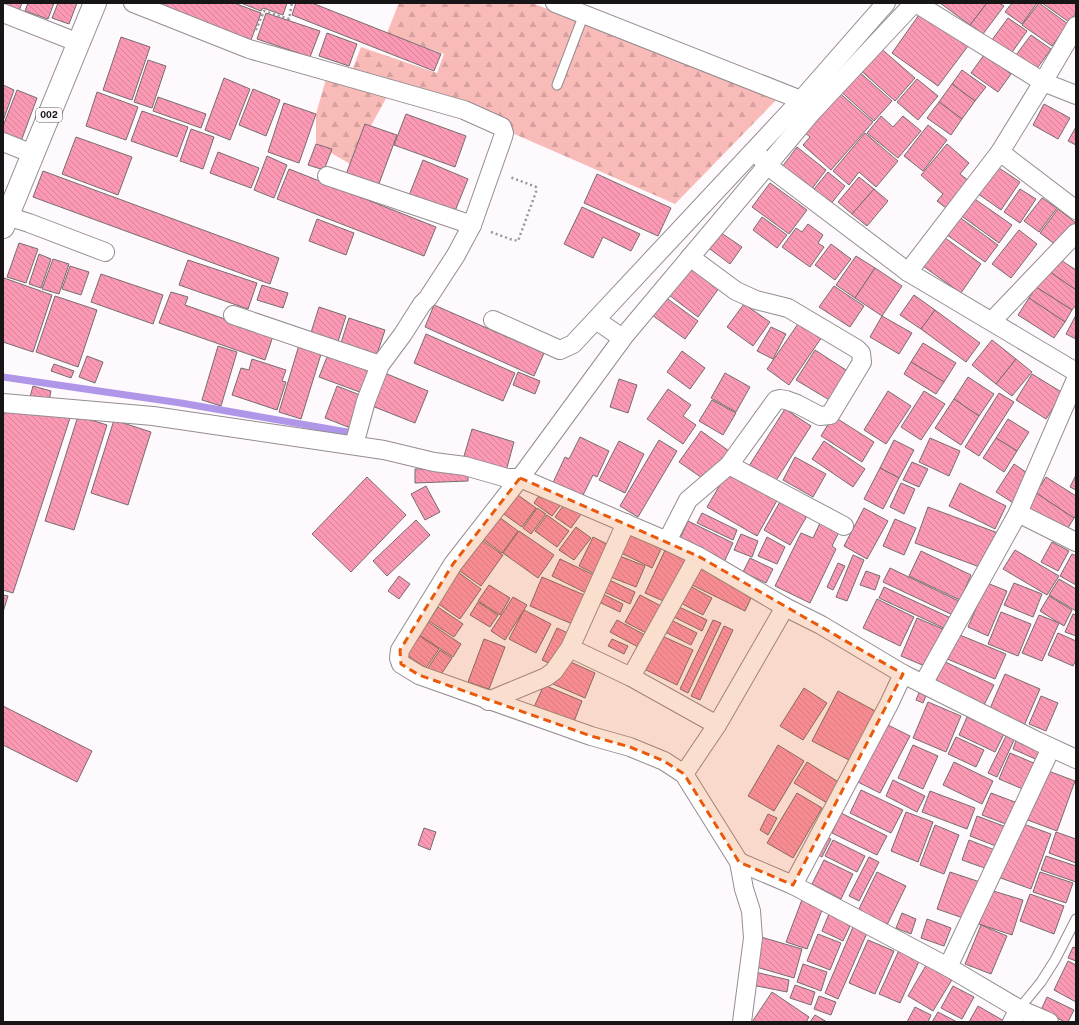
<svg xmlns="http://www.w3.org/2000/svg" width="1079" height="1025" font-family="'Public Sans',sans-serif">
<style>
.forest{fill:url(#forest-firs)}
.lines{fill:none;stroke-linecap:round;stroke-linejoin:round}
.stream{stroke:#af96e9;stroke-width:7}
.building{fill:url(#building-back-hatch);stroke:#756d6f}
.lane-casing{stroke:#948c91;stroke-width:11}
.street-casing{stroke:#948c91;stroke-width:20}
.primary-casing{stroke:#948c91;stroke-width:24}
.path{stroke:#999597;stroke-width:2.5;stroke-dasharray:2 3;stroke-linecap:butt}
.lane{stroke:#fff;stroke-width:9}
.street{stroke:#fff;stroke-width:18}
.primary{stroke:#fff;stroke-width:22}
.marked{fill:#e8590c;fill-opacity:0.2;stroke:#e8590c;stroke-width:3;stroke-dasharray:8 5;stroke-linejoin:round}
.labels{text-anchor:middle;stroke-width:3.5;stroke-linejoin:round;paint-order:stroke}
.shield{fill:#fef9fc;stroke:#5c595b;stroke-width:1}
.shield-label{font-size:9px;font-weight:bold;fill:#171516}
</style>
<defs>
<pattern id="forest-firs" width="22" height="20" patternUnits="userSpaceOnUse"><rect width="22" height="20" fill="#f9bbb7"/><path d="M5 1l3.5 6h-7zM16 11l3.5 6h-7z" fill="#d5a09d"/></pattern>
<pattern id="building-back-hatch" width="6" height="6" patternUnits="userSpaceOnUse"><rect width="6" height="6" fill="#fb99b5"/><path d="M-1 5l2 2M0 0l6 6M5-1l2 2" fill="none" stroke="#d6839b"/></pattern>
</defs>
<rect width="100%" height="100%" fill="#fef9fc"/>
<!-- forest -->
<polygon class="forest" points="399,3 532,3 778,98 675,204 395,82 350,164 316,144 316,114 330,65 353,68 361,47 437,73 444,54 387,33"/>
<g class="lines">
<!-- stream -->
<polyline class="stream" points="3,377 181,403 347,432"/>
</g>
<!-- building -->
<g class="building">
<polygon points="3,3 22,3 17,16 3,10"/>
<polygon points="28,3 54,3 48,19 25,11"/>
<polygon points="58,3 77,3 69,24 52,18"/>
<polygon points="152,3 234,3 261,13 251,40"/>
<polygon points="241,3 287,3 283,15 263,8 261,11"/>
<polygon points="296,3 312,3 441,54 434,71 292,15"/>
<polygon points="940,3 987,3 970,25"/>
<polygon points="987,3 999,3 1004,6 983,34 970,25"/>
<polygon points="1012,3 1037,3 1022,24 1005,12"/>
<polygon points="1039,3 1068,24 1052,46 1022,25"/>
<polygon points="1042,3 1076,3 1076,13 1069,22"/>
<polygon points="921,12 968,46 938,86 892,53"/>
<polygon points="266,13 320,31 310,57 257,39"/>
<polygon points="1008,18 1027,31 1008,58 989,44"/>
<polygon points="327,33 357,44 349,66 319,56"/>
<polygon points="1031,35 1051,49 1033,74 1013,59"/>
<polygon points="121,37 150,47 132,100 103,90"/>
<polygon points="878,46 915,78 895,101 858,68"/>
<polygon points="984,55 1011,74 998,92 971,73"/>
<polygon points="148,60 166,66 152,108 134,102"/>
<polygon points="856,69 892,101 874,121 838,89"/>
<polygon points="962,70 986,87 975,101 952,84"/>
<polygon points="224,78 250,89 230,140 205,130"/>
<polygon points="917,79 938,96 918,120 897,102"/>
<polygon points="952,84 975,101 962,119 939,102"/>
<polygon points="3,85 14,90 3,121"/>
<polygon points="253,89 280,100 266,136 239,125"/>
<polygon points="17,90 37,98 20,144 3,138 3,126"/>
<polygon points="836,90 873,122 831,170 803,145 810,137 802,130"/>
<polygon points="97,92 138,107 126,140 86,126"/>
<polygon points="158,97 206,114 201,128 153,111"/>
<polygon points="939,102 962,119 951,135 927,118"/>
<polygon points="284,103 316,114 299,163 268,152"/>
<polygon points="1044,104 1070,118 1058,139 1033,125"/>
<polygon points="142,111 188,127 177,157 131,141"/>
<polygon points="406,114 466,136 455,167 394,145"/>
<polygon points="881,116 893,127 903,116 921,131 898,158 867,133"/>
<polygon points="365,124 397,135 377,189 345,177"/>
<polygon points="928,125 947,140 923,171 904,156"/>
<polygon points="1076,127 1076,145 1068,141"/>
<polygon points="191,129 214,137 203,169 180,161"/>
<polygon points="865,133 898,161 876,187 859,172 849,185 833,171"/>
<polygon points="76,137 132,157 118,195 62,174"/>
<polygon points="316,144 332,149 324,170 308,165"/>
<polygon points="947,144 969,163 960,174 969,181 946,208 937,201 943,194 921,175"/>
<polygon points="797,147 826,170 811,190 782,167"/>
<polygon points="218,152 259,168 251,188 210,173"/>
<polygon points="267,156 287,165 274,198 254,190"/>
<polygon points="423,160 468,179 453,216 408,198"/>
<polygon points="993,164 1020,182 1001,210 974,191"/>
<polygon points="289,169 436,227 424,256 277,199"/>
<polygon points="43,171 279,258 270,284 33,197"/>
<polygon points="828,172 845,186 827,209 810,194"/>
<polygon points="597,174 671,208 658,236 584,203"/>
<polygon points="859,177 874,189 852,214 838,202"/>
<polygon points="770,183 807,210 789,234 752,207"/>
<polygon points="874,189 888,201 867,226 852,214"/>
<polygon points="1020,189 1036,199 1020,223 1004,212"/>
<polygon points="969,195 1012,225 999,243 956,212"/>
<polygon points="1042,198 1057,208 1039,232 1024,221"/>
<polygon points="582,207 640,234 631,251 603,237 593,258 564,244"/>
<polygon points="1058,209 1076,223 1076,226 1060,248 1040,233"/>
<polygon points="955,214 998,245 985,262 943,232"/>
<polygon points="762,217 787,235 777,248 753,230"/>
<polygon points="317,219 354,233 346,255 309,241"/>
<polygon points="808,224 823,235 818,243 824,247 810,267 782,247 796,228 802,232"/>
<polygon points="717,230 742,247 730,264 706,246"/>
<polygon points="1019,230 1037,244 1011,278 992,264"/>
<polygon points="941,235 981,264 961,293 920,264"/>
<polygon points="19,243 38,249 26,283 7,277"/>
<polygon points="831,244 851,259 835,280 815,265"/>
<polygon points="39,254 51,259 41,288 29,284"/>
<polygon points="856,256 875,268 855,298 836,285"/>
<polygon points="1056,257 1076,270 1076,290 1047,270"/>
<polygon points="53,259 69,264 59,294 42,289"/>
<polygon points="188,260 257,283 248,309 179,285"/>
<polygon points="693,262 722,284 698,317 669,295"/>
<polygon points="70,266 89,272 81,295 62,289"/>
<polygon points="875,268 902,286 882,316 855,298"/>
<polygon points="1047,270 1076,290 1076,305 1072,310 1036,287"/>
<polygon points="101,274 163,295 153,324 91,302"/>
<polygon points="4,278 52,295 33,352 3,342 3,283"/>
<polygon points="262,285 288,293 283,308 257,300"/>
<polygon points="834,286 864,306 850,327 819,307"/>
<polygon points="1036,287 1072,310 1065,322 1029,298"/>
<polygon points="171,292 188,297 185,305 273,336 265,360 159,323"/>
<polygon points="914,295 935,310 921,329 900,315"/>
<polygon points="55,296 97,310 78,367 36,352"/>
<polygon points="665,297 698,321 685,339 652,315"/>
<polygon points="1029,298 1065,322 1054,338 1018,315"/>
<polygon points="744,304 770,322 753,346 727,327"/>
<polygon points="434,305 544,353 534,376 425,327"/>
<polygon points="319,307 346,316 336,348 309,339"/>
<polygon points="935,310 980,343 966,362 921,329"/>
<polygon points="1076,315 1076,339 1066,334"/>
<polygon points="882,316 912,333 899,354 870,337"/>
<polygon points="349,318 385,330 375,360 339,349"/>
<polygon points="800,321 822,337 789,385 767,369"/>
<polygon points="771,327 786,334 773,359 757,351"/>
<polygon points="426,334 515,373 503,401 414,363"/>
<polygon points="992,340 1016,359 996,384 972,365"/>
<polygon points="923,343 956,363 944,382 911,362"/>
<polygon points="299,345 322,351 301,419 279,412"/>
<polygon points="218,346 237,352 221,406 202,400"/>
<polygon points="815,350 849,372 831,401 796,380"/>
<polygon points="682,351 705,368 690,389 667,372"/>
<polygon points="329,352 375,369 365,394 319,377"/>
<polygon points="87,356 103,362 95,383 79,377"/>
<polygon points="252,359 286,370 282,381 286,382 277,410 232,395 241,368 249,370"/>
<polygon points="1016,359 1032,372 1012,396 996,384"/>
<polygon points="911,362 944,382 936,394 904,374"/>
<polygon points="54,364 74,371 71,378 51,371"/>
<polygon points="380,371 428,391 415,423 367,404"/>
<polygon points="518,372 540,381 535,394 513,385"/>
<polygon points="725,373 750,387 736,412 711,398"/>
<polygon points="1032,374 1063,393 1046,419 1016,400"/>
<polygon points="968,377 994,394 979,416 954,399"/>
<polygon points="619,379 637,385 628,413 610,407"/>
<polygon points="33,386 51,391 49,401 30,397"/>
<polygon points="337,386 365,397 353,429 325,418"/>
<polygon points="668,389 691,405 683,416 696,425 683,444 647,419"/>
<polygon points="888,391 911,406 886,444 864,430"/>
<polygon points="924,391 945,404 921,440 901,427"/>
<polygon points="999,393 1014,402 979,456 965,447"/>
<polygon points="954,399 979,416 961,445 935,428"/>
<polygon points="712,400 736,413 723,435 699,421"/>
<polygon points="7,406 71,415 13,593 3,590 3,417"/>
<polygon points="785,409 811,426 775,482 749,466"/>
<polygon points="78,416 107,425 74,530 45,521"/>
<polygon points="833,416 874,442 862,462 821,436"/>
<polygon points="1008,419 1029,432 1017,451 996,438"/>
<polygon points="114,420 151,432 128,505 91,493"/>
<polygon points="472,429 514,442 505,475 462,463"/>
<polygon points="701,431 729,451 708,482 679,462"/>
<polygon points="580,437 609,451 597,477 593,475 580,501 551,487 565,457 569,459"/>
<polygon points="930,438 960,451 949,476 919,462"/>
<polygon points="996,438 1017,451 1004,472 983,458"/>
<polygon points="659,440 677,451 638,517 620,506"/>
<polygon points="894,440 914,450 899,478 880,468"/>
<polygon points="619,441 644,454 625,493 599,480"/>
<polygon points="824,441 865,469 853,487 812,459"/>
<polygon points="795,457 826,474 813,497 783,480"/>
<polygon points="912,462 928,469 919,487 903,480"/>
<polygon points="1014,464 1033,477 1015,504 996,492"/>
<polygon points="468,468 468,481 415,483 415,469"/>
<polygon points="730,468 779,497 757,536 707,507"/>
<polygon points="880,468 899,478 883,509 864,499"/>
<polygon points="1076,475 1076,490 1070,487"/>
<polygon points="367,477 406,515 351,572 312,534"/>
<polygon points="1046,477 1076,496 1076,516 1074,518 1036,493"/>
<polygon points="901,483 915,489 904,514 890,507"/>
<polygon points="960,483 1006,506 995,529 949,506"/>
<polygon points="426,486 440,512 425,520 411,494"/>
<polygon points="544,488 563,502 552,516 534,503"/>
<polygon points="515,493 536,508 522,527 501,512"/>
<polygon points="1036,493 1074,518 1065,533 1026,508"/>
<polygon points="568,499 584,510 571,528 555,517"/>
<polygon points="781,500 807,516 790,545 764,530"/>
<polygon points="928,507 998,533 985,569 915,543"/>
<polygon points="537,508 546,514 531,534 523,528"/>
<polygon points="864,508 888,521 867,559 844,546"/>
<polygon points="702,513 737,530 733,540 697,523"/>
<polygon points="547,515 569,531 557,547 535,531"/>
<polygon points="499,517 518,531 502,553 483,539"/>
<polygon points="895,519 916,528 904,555 883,546"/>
<polygon points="416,520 430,535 387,576 373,561"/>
<polygon points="688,521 733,543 724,562 679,541"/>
<polygon points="821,521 840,530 832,546 836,549 810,603 775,586 801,533 813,538"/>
<polygon points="576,527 591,538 574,560 559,550"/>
<polygon points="519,531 554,555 538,578 503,553"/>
<polygon points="629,532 662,547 652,568 619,552"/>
<polygon points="741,534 758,541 752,557 734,550"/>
<polygon points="476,536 503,555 481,586 454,567"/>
<polygon points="593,537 613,547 599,576 579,566"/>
<polygon points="767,537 785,547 777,564 758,556"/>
<polygon points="1052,542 1069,551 1058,571 1041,562"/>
<polygon points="667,546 690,557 668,603 645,593"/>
<polygon points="1015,550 1059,576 1047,595 1003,569"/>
<polygon points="921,551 971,575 960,600 909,576"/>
<polygon points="1072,554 1076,556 1076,585 1060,576"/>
<polygon points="617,555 645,566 636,587 608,576"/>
<polygon points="853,555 864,560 847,601 836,597"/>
<polygon points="750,558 773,569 766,583 743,572"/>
<polygon points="560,559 598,577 590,595 552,576"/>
<polygon points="838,563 845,566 833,590 827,587"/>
<polygon points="696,566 753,594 745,611 688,583"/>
<polygon points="890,568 963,603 957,617 883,582"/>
<polygon points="866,571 880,576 875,590 860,585"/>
<polygon points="458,572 481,589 460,619 437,603"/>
<polygon points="399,576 410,584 399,599 388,591"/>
<polygon points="542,577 589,597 577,626 530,606"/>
<polygon points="605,578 635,592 630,604 600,590"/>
<polygon points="1059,579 1076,589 1076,611 1049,595"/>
<polygon points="987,583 1007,591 988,636 968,627"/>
<polygon points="1014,583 1042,594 1033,617 1004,605"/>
<polygon points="489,585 510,598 500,615 478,601"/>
<polygon points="688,585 712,598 703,615 679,602"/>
<polygon points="884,587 953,619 948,630 879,598"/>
<polygon points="601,593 623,604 620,612 597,601"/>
<polygon points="3,595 8,596 3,612"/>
<polygon points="640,595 663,607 648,634 625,622"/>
<polygon points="1049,596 1072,610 1064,626 1040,611"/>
<polygon points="513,597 527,605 505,640 491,631"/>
<polygon points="877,599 914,617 900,646 863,628"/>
<polygon points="478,602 498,615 490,627 470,615"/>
<polygon points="677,606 707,620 702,631 672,616"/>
<polygon points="438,607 463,624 454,637 429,621"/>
<polygon points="524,610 551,624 536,653 509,639"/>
<polygon points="1001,612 1031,624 1018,656 988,644"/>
<polygon points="1073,614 1076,615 1076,636 1065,632"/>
<polygon points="1039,615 1059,623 1042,661 1022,653"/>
<polygon points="917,618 943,629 927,667 901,656"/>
<polygon points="617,620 647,636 640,648 610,632"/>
<polygon points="671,620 697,633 691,645 665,632"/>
<polygon points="713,620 721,623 688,693 680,689"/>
<polygon points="428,622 461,644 453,657 419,635"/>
<polygon points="724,626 733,630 700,700 691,696"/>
<polygon points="557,628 570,634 555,666 542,660"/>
<polygon points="955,633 1006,654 995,679 945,658"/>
<polygon points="1058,633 1076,641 1076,660 1073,666 1048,655"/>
<polygon points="420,636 439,649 426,668 407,655"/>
<polygon points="662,636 693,650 677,685 646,670"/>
<polygon points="484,639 505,647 489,689 468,682"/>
<polygon points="612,639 628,646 624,654 608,646"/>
<polygon points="440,650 452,658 438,679 426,671"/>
<polygon points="564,659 595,673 585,698 553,684"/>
<polygon points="939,659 994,685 983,707 929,682"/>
<polygon points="1005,674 1040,689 1023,728 988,713"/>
<polygon points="544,685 582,701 573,724 534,707"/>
<polygon points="804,688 827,703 803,740 780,726"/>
<polygon points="921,688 928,691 923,703 916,700"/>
<polygon points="838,691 877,712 851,761 812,741"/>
<polygon points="1041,696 1058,703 1046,731 1029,724"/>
<polygon points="928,702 961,716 946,752 913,738"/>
<polygon points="3,706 92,751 77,782 3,745"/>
<polygon points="967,717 1004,734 995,752 959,735"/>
<polygon points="886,724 910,736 880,793 856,781"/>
<polygon points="1007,734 1015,738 997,777 988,773"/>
<polygon points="1018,735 1048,749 1042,762 1013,749"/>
<polygon points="956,737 984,750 976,767 948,754"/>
<polygon points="778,745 804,761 774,811 748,796"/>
<polygon points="913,745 938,756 923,789 898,778"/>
<polygon points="1010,753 1036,764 1025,790 999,779"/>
<polygon points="807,762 840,783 827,803 794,783"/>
<polygon points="954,762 993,781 982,804 943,785"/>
<polygon points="1043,769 1075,781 1057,831 1025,819"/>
<polygon points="893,780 925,796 917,812 886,796"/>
<polygon points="861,790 903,810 891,833 850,813"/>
<polygon points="930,791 975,808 967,829 922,812"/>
<polygon points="797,793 822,808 793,858 767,843"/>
<polygon points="991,793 1020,804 1011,826 982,815"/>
<polygon points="906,812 933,822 918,862 891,851"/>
<polygon points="841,813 887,836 877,855 832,833"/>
<polygon points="768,814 777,818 768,835 760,830"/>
<polygon points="977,816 1009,828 1001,848 970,836"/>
<polygon points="1018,822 1051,834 1031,889 998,877"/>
<polygon points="935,825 959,835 944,874 920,865"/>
<polygon points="424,828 436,832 430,850 418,845"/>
<polygon points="1056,832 1076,839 1076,863 1049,853"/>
<polygon points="824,836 831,839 822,857 815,853"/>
<polygon points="833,840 865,856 857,872 825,856"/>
<polygon points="969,840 1000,852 993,871 962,860"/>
<polygon points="1046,856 1076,866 1076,882 1041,870"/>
<polygon points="869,857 879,862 859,901 849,896"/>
<polygon points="824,860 853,874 841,899 812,884"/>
<polygon points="877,872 906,886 887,925 858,911"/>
<polygon points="950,872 980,882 966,919 937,909"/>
<polygon points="1040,872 1073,883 1066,903 1033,892"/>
<polygon points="990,890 1023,900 1012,935 979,924"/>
<polygon points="1030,894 1064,906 1054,934 1020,921"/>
<polygon points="803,897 824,905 807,949 786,942"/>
<polygon points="902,913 916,919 911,934 896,928"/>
<polygon points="829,914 851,924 843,941 822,931"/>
<polygon points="927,919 951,928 944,946 921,938"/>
<polygon points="981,925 1007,936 991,974 965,964"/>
<polygon points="853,927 867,933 838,999 825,993"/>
<polygon points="818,934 841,943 830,970 807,961"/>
<polygon points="761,937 802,949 794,978 753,966"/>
<polygon points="868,940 894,951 875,994 849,983"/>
<polygon points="1073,947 1076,948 1076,961 1068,958"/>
<polygon points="900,948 921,957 900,1003 879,994"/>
<polygon points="1068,961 1076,965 1076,1002 1054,990"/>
<polygon points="928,962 953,978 933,1011 908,996"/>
<polygon points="803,964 827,972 821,991 797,982"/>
<polygon points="755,972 789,980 787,992 752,985"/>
<polygon points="795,985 815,992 811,1005 790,998"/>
<polygon points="953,986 974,997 962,1019 941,1008"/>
<polygon points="772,992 809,1017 806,1022 752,1022"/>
<polygon points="819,996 836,1002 831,1015 814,1009"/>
<polygon points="1047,997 1074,1010 1068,1022 1065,1022 1041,1010"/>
<polygon points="978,1006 1004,1021 1003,1022 969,1022"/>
<polygon points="915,1007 931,1015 928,1022 907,1022"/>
<polygon points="938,1012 957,1022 932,1022"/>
<polygon points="815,1015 827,1022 810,1022"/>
</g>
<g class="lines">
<!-- lane casing -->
<g class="lane-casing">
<g id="lane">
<polyline points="557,85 584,14"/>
<polyline points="1019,1009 1041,982 1055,960 1076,919"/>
</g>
</g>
<!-- street casing -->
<g class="street-casing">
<g id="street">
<polyline points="133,3 249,49 464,110 502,127 504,133 503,137 472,225 456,255 428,298 422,304 403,334 380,365 366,401 354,445"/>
<polyline points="555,3 801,100 809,108"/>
<polyline points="916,3 1043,82 1076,95"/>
<polyline points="3,13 79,43"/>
<polyline points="3,142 33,154"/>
<polyline points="1000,152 1076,210"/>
<polyline points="760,157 768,166 908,272 1076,372"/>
<polyline points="327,176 472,225"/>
<polyline points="7,216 29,223 105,252"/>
<polyline points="908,272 1000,152 1043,82 1076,26"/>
<polyline points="233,315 380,365"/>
<polyline points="493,320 560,350 573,344 801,100 886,3"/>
<polyline points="596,320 615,333 621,340"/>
<polyline points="992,321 1076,233"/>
<polyline points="3,403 153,416 384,450 434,462 465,466 507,478 520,478 667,541 698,556 785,607 821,625 903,674 1037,741 1076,759"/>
<polyline points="729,465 844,526"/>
<polyline points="1018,513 1076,542"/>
<polyline points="667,541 688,500 729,465 776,400 780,399 786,400 797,404 820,416 830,415 862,362 861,353 857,349 788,308 756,300 736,291 690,257"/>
<polyline points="570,648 631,677 717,725"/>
<polyline points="903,674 889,704 793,885 948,967 1019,1009 1012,1022"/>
<polyline points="631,677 698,556"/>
<polyline points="923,684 1018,513 1076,379"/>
<polyline points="488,701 546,677 554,671 570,648 626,523"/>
<polyline points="684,774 717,725 785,607"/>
<polyline points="739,862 793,885"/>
<polyline points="948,967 1051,748"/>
<polyline points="1019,1009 1049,1022"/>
<polyline points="742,1022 753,938 751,911 744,889 739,862 684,774 664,761 630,747 591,736 419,675 401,664 399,658 400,650 453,564 520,478 625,335 812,112 914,3"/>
</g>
</g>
<!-- primary casing -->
<g class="primary-casing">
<polyline id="primary" points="3,227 95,3"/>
</g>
<!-- path -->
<g class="path">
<polyline points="256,30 264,11 289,19 292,3"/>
<polyline points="491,232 510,239 518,241 536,192 536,187 510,177"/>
</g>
<!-- lane -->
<use href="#lane" class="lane"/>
<!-- street -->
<use href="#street" class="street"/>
<!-- primary -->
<use href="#primary" class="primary"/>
</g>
<!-- marked area -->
<path class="marked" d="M520 478 698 556 903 674 793 885 739 862 684 774 664 761 630 747 591 736 419 675 401 664 400 650 453 564Z"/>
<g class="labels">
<!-- shield labels -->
<rect class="shield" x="36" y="108" width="26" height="14" rx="3"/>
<g class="shield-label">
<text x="49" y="118">002</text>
</g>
</g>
<!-- border -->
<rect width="1079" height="1025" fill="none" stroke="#171516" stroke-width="8"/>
</svg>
